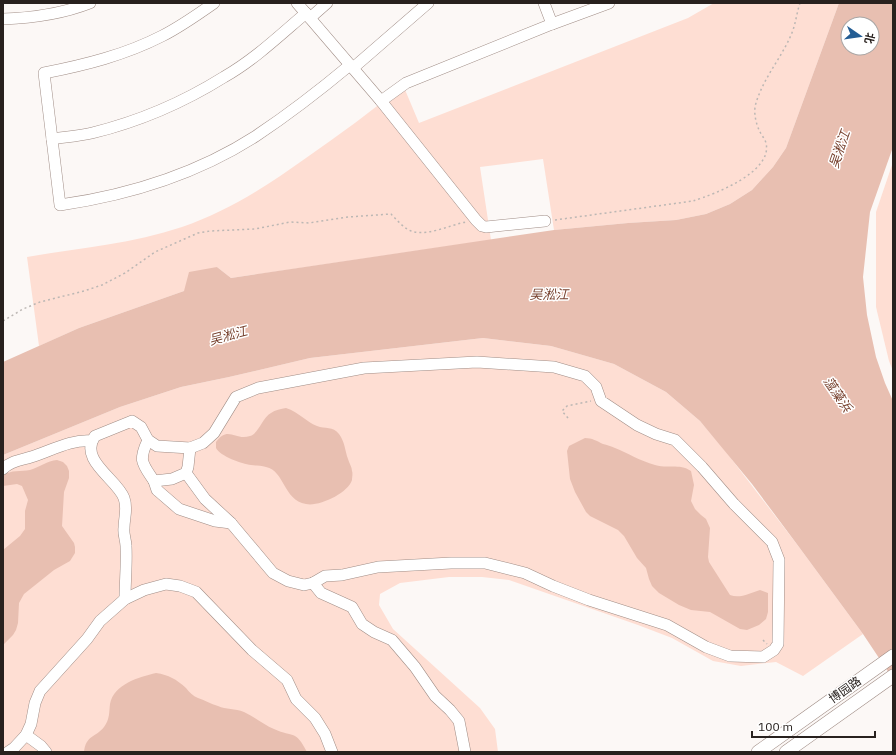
<svg xmlns="http://www.w3.org/2000/svg" width="896" height="755" font-family="'IBM Plex Sans','Noto Sans SC',sans-serif">
<style>
.green{fill:#feded3}
.water{fill:#e8bfb1;fill-rule:evenodd}
.lines{fill:none;stroke-linecap:round;stroke-linejoin:round}
.minor-casing{stroke:#a08d86;stroke-width:12}
.major-casing{stroke:#a08d86;stroke-width:14}
.path{stroke:#bcb7b4;stroke-width:1.5;stroke-dasharray:2 3;stroke-linecap:butt}
.minor{stroke:#fff;stroke-width:11}
.major{stroke:#fff;stroke-width:13}
.labels{text-anchor:middle;stroke-width:3;stroke-linejoin:round;paint-order:stroke}
.street-label{font-size:12px;fill:#28211e;stroke:#fff}
.water-label{font-size:13px;font-style:italic;fill:#77412e;stroke:#fff}
</style>
<rect width="100%" height="100%" fill="#fcf8f6"/>
<!-- green -->
<g class="green">
<path d="M714 3H839L786 148 773 167 752 190 730 204 706 214 676 220 628 223 554 230 543 159 480 167 491 240 231 278 217 267 184 291 79 328 39 346 27 257C78 248 132 244 182 227 228 211 267 186 306 158 339 135 372 111 403 85L419 123 688 18Z"/>
<polygon points="893,162 893,371 889,361 876,307 876,212"/>
<polygon points="483,338 551,346 614,364 666,392 700,421 723,448 799,547 863,634 803,676 776,662 741,666 713,661 672,638 638,625 509,580 482,577 449,577 400,583 380,594 379,605 393,629 480,708 495,729 498,752 3,752 3,455 120,407 181,387 229,377 310,358"/>
</g>
<!-- water -->
<g class="water">
<path d="M839 3H893V147L870 212 863 277 867 315 876 357 885 383 893 401V679L863 634 799 547 752 484 700 421 666 392 614 364 551 346 483 338 310 358 229 377 181 387 120 407 3 455V362L79 328 184 291 189 272 217 267 231 278 554 230 628 223 676 220 706 214 730 204 752 190 773 167 786 148ZM848 24H872V48H848Z"/>
<path d="M286 408C299 412 306 422 317 426 325 429 333 426 339 434 345 442 345 451 348 459 349 463 352 467 352 471 353 473 352 478 352 480 348 493 319 507 306 504 283 500 285 471 266 467 261 465 256 466 251 465 242 464 220 456 216 448 216 446 216 444 216 442 228 425 235 441 250 436 259 433 262 418 271 413 275 410 281 409 286 408Z"/>
<path d="M585 438C592 438 597 441 603 444 607 445 611 446 615 448 628 453 640 461 655 465 667 469 679 463 691 471L694 485 691 501 695 509 701 515 706 519 710 528 708 557 709 562 730 595C740 599 750 593 760 590L768 593V612L766 619 759 625 747 630 740 629 710 612 691 610 679 605 659 593 652 586 649 579 646 568 637 558 624 536 618 530 590 516 586 512 575 492 570 479 567 451 569 446Z"/>
<path d="M57 460 63 462 67 466 69 471V478L64 492 62 526 74 543 75 547V553L70 561 54 570 24 594 19 603 18 623 16 630 13 635 3 645V550L20 536 25 529V511L28 500 22 486 17 484 3 486V476C11 469 21 472 30 470 40 467 47 461 57 460Z"/>
<path d="M156 673C169 675 176 679 186 688 189 692 193 696 198 698 204 700 211 704 218 706 226 710 235 708 244 712 255 717 264 725 274 729 294 738 295 729 307 752H84C86 735 95 738 104 727 110 719 109 712 110 704 114 684 139 677 156 673Z"/>
</g>
<g class="lines">
<!-- minor casing -->
<g class="minor-casing">
<g id="minor">
<path d="M214 3C197 15 180 27 162 36 125 55 85 65 44 73L60 205C129 195 197 174 256 136 289 114 320 90 350 65"/>
<polyline points="297,3 381,101 406,83 552,24 609,3"/>
<polyline points="544,3 552,24"/>
<polyline points="310,18 327,3"/>
<path d="M3 19C33 18 62 14 90 3"/>
<polyline points="353,68 428,3"/>
<polyline points="381,101 476,220 482,226 486,227 545,221"/>
<path d="M52 139C65 137 79 136 92 133 137 122 184 102 224 77 254 60 279 36 306 13"/>
<path d="M148 440C138 461 142 463 154 481L172 479 186 473 188 467 190 448"/>
<path d="M3 469C10 461 22 460 31 457 51 451 70 439 92 441"/>
<polyline points="154,481 157,490 179,509 215,521 231,523"/>
<polyline points="313,583 321,593 352,607 362,624 374,632 392,640 415,667 435,696 450,710 459,721 465,752"/>
<path d="M125 599C125 581 127 564 126 546 126 540 123 534 124 528 124 517 128 509 124 498 117 479 78 460 95 436L132 421 141 427 148 440 157 446 190 448 203 443 214 433 236 397 258 388 364 368 477 362 554 367 585 376 596 387 601 401 637 425 656 434 675 440 702 467 734 504 772 542 779 560 778 644 774 650 763 657 730 656 706 647 667 625 589 600 553 586 525 573 485 563H451L378 567 342 575 325 576 313 583 304 585 288 581 273 573 231 523 205 499 186 473"/>
<polyline points="26,735 41,746 46,752"/>
<polyline points="8,752 14,748 26,735 31,724 35,703 40,691 87,639 100,621 125,599 144,590 166,584 180,586 196,592 252,650 287,680 296,699 315,718 325,734 332,752"/>
</g>
</g>
<!-- major casing -->
<g class="major-casing">
<g id="major">
<polyline points="758,752 893,656"/>
<polyline points="786,752 893,676"/>
</g>
</g>
<!-- path -->
<g class="path">
<path d="M555 220 693 201C715 194 773 172 766 143 765 139 762 136 760 132 756 124 753 112 756 103 764 76 784 55 793 30 796 21 797 12 800 3"/>
<path d="M3 321 23 309 40 302 84 291 102 285 125 273 155 252 198 233 210 231 255 229 290 222 309 223 348 217 391 214C396 219 401 225 407 229 423 239 449 225 466 222"/>
<polyline points="568,418 562,411 567,406 591,401"/>
<polyline points="763,640 767,644"/>
</g>
<!-- minor -->
<use href="#minor" class="minor"/>
<!-- major -->
<use href="#major" class="major"/>
</g>
<g class="labels">
<!-- street labels -->
<g class="street-label">
<text transform="translate(845 690) rotate(-35)" y="4">博园路</text>
</g>
<!-- water labels -->
<g class="water-label">
<text transform="translate(839 149) rotate(-71)" y="5">吴淞江</text>
<text x="549" y="299">吴淞江</text>
<text transform="translate(228 335) rotate(-15)" y="5">吴淞江</text>
<text transform="translate(838 394) rotate(56)" y="5">蕰藻浜</text>
</g>
</g>
<!-- border -->
<rect width="896" height="755" fill="none" stroke="#28211e" stroke-width="8"/>
<!-- north arrow -->
<g transform="translate(860 36) rotate(103)"><circle r="19" fill="#ffffff" stroke="#a9a6a5"/>
<path d="M0-3L7 15L0 10L-7 15Z" fill="#235d94"/>
<text y="-6" font-size="11" font-weight="bold" text-anchor="middle" fill="#28211e">北</text>
</g>
<!-- scale -->
<path d="M752 731v6h123v-6" fill="none" stroke="#28211e" stroke-width="2"/>
<text x="758" y="731" font-size="12" fill="#28211e" stroke="#ffffff" stroke-width="3" paint-order="stroke">100 m</text>
</svg>
